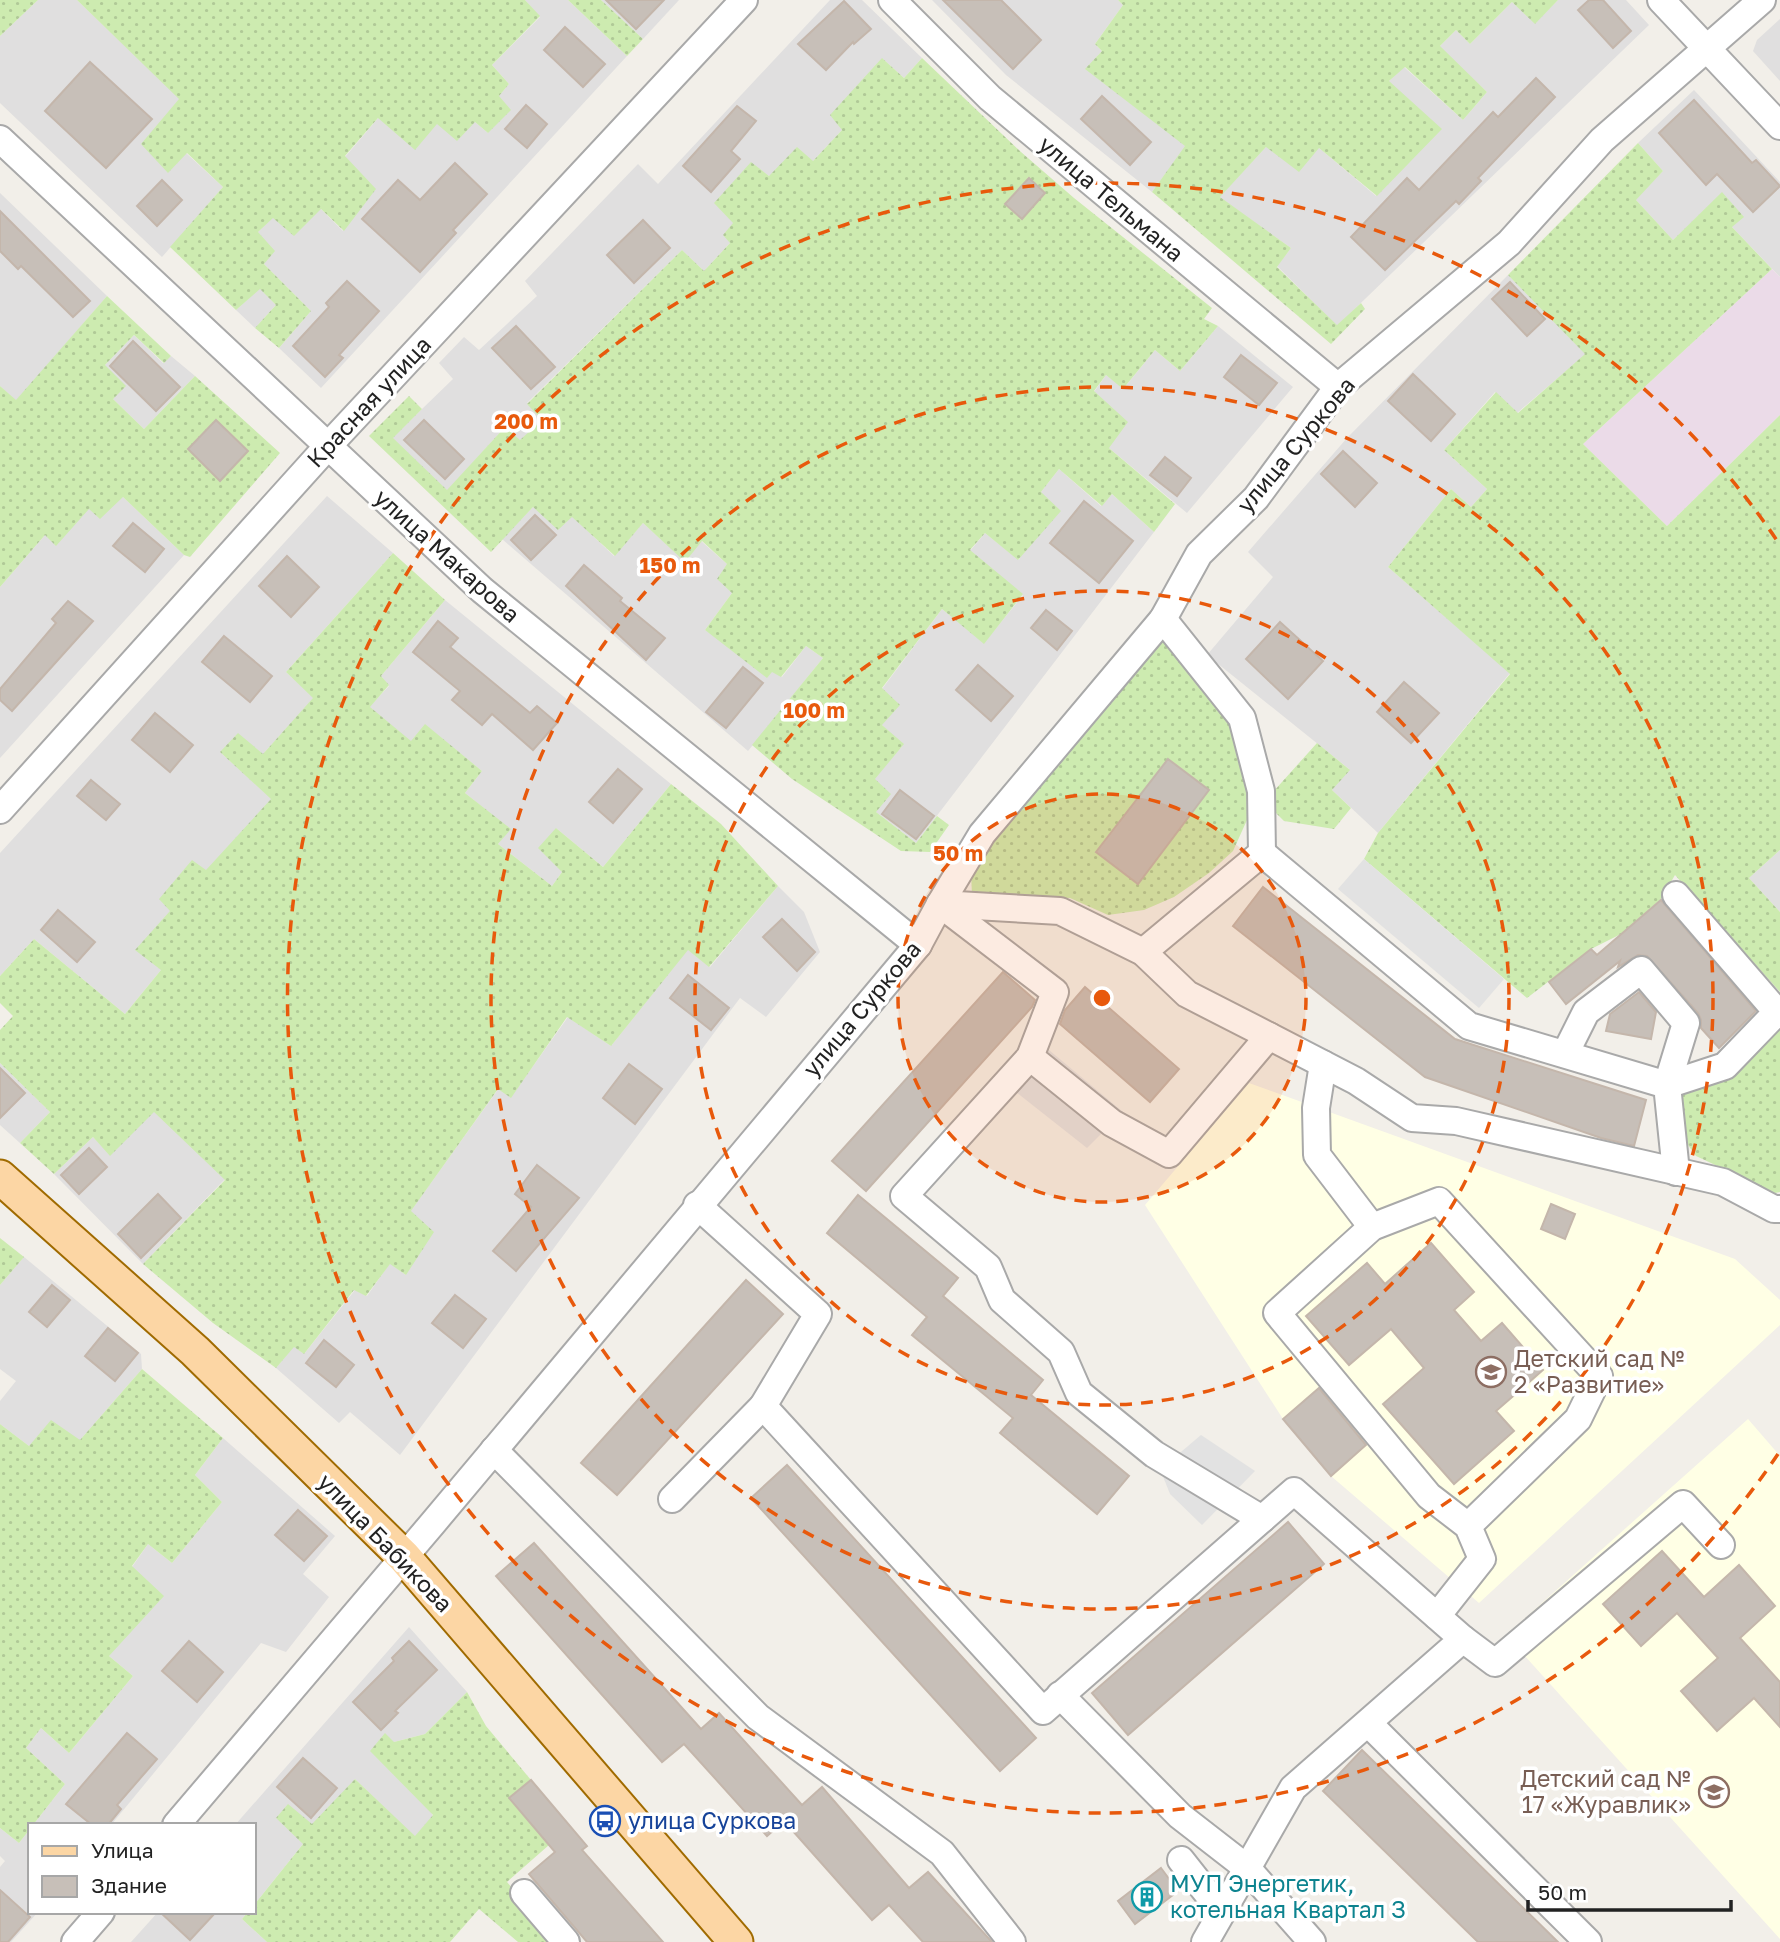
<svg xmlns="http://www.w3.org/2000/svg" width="1780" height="1942" font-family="'Golos Text',sans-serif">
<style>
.residential{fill:#e0dfdf}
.industrial{fill:#ebdbe8}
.education{fill:#ffffe5}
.grass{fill:url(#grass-dots)}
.parking{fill:#e2e2e2}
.building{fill:#c7bfb8;stroke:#c4b6ab;stroke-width:2}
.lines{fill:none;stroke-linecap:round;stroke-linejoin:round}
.minor-casing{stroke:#a9a9a9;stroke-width:30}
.major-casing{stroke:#a06b00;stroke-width:37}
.minor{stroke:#fff;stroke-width:26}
.major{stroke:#fcd6a4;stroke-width:33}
.ring{fill:none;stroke:#e8590c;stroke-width:3.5;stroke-dasharray:12 9}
.labels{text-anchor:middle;stroke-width:7;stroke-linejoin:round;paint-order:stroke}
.street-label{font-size:23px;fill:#222;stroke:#fff}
.education-label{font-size:23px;fill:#785e54;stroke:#fff;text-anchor:start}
.transit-label{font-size:23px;fill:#164399;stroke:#fff;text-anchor:start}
.culture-label{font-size:23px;fill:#0d838f;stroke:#fff;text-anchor:start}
.centre{fill:#e8590c;stroke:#fff;stroke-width:3.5}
.ring-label{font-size:21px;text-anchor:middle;font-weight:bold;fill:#e8590c;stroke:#fff;stroke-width:7;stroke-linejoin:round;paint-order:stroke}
</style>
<defs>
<pattern id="grass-dots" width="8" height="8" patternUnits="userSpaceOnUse" patternTransform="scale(1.75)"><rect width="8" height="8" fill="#cdebb0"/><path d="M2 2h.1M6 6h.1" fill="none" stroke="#b0c997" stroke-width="1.8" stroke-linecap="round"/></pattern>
</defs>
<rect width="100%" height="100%" fill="#f2efe9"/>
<!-- residential -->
<g class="residential">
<polygon points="38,0 77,0 180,99 186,153 223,187 162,257 0,103 0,36"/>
<polygon points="525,0 568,0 627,56 321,388 279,348 311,311 263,263 258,232 273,217 321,209 343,231 345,157 379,117 438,123 475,122 488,133 499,96 509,84 492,65 540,17"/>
<polygon points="601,0 679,0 643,39"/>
<polygon points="830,0 862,0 922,58 904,78 883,59 842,130 813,161 769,176 751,163 733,223 730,243 704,271 682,250 527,403 543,420 520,441 505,427 447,491 392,438 453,379 439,363 464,337 479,350 537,296 525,281 638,164 658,184"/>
<polygon points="932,0 1118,0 1123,5 1095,44 1102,51 1086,69 1186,146 1152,192 1006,75"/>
<polygon points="1558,0 1626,0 1649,25 1337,326 1277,266 1291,248 1219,197 1266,147 1318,147 1376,196 1389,81 1404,67 1463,120 1487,92 1439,47 1456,30 1470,44 1512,2 1535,23"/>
<polygon points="1780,19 1780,81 1753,51 1757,40"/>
<polygon points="1694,90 1780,182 1780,277 1732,227 1722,193 1673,240 1635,199 1663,171 1638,143"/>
<polygon points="0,193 107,296 16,401 0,386"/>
<polygon points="1508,275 1586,354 1517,413 1495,392 1444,450 1487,489 1471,507 1451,489 1388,567 1510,673 1378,833 1332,790 1349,769 1207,655 1273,577 1248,552 1347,438"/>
<polygon points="260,288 276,305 255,328 236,310"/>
<polygon points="1218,326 1293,387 1187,513 1109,448 1094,392 1106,375 1124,388 1155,350 1180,371"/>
<polygon points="134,335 163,363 171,356 195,376 144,429 113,399 105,365"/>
<polygon points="1059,469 1101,506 1112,494 1154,532 916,843 876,812 874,779 903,745 882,725 882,689 942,609 984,643 1023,595 970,551 985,533 1019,560 1041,492"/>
<polygon points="327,496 393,553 286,672 314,698 263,754 220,752 272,799 206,871 160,899 171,911 161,970 125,1014 34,939 0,976 0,853"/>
<polygon points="123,497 184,555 0,758 0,587 46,534 56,545 89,508"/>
<polygon points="533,507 572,516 614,556 643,523 685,561 701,541 727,564 732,593 705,630 782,677 806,646 823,658 748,751 502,539"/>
<polygon points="445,600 671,784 603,867 556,828 562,872 552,886 498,844 510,829 465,793 482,771 425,725 411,742 369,707 389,686 381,676"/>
<polygon points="1780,850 1780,912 1749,878"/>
<polygon points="778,886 804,912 820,952 766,1017 740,998 400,1455 350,1412 339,1423 276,1368 294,1346 304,1354 355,1290 367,1296 390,1263 406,1275 410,1212 499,1088 511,1097 568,1017 611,1046 688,949 710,967"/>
<polygon points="0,1063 50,1112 20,1143 0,1125"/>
<polygon points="154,1111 225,1179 143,1264 54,1174 93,1137 110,1155"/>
<polygon points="24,1257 141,1354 142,1369 80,1440 29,1446 0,1424 0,1401 16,1381 0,1369 0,1285"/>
<polygon points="223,1438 335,1536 303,1574 329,1597 286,1652 261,1643 111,1825 33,1825 65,1784 26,1748 41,1728 69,1753 133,1676 109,1656 132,1567 148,1544 172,1563 222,1502 195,1475"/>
<polygon points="409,1627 467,1692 425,1734 394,1742 433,1816 415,1837 355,1779 254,1905 254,1825 235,1825"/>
<polygon points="0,1828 19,1843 30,1829 30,1912 38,1912 11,1942 0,1942 0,1867 5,1861 0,1856"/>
<polygon points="158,1912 248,1912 242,1919 267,1942 131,1942"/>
</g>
<!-- industrial -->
<polygon class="industrial" points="1772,269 1780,277 1780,415 1667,526 1583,444"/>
<!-- education -->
<g class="education">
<polygon points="1249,1083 1735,1259 1780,1300 1780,1325 1479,1603 1331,1476 1283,1419 1145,1205"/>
<polygon points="1748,1419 1780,1456 1780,1939 1506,1635"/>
</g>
<!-- grass -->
<g class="grass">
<polygon points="0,0 38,0 0,36"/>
<polygon points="77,0 525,0 540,16 492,65 509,84 499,96 511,110 488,133 475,122 457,141 437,124 415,150 378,118 345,156 376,189 344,231 321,209 294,236 273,218 258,232 275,251 264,264 311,311 279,348 255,328 276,305 260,289 236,310 170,247 223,187 187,153 168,173 141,144 179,99"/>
<polygon points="568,0 601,0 643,39 627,56"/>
<polygon points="1118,0 1558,0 1535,24 1512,2 1470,44 1456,30 1440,46 1487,92 1463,120 1405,67 1389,81 1442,129 1377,196 1319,148 1299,172 1266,147 1220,197 1291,248 1277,267 1337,325 1361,303 1365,309 1331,344 1152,192 1185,146 1085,69 1102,51 1095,44 1123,5"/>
<polygon points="882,58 904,78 922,58 1021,152 1074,198 1212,308 1204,319 1218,326 1180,371 1155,350 1123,389 1106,375 1094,391 1128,422 1109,448 1175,504 1154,532 1112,494 1102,506 1059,469 1041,492 1061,511 1018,560 985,533 970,550 1023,594 984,644 942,609 882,688 900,705 882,725 904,744 875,779 891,794 876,812 916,843 937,816 949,825 930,852 901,851 792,779 752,745 823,658 806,646 781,677 772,672 767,678 705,630 732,593 717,579 727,564 702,541 685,562 643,523 615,556 572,517 558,530 533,507 491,552 369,436 409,396 422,409 393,438 447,490 505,427 520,440 542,420 527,404 682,250 704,271 730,243 723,235 733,223 714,203 751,162 769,176 797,147 813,161 842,130 830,115"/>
<polygon points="1638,143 1663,171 1636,200 1673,240 1722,192 1744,217 1732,227 1772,269 1583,444 1667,526 1780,415 1780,850 1749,878 1780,912 1780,992 1675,875 1661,899 1621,934 1591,949 1527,998 1364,859 1378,833 1510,674 1388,567 1451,489 1471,507 1487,489 1444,450 1496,392 1518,413 1585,354 1508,275"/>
<polygon points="107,296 171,356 164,363 134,335 105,365 126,386 113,399 144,429 195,376 280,453 190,557 184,555 123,497 100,519 89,509 56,546 45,535 0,587 0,386 16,400"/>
<polygon points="393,553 445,600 381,676 389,685 370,707 411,741 425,724 482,771 465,793 511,829 498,844 552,886 562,872 538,848 556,828 603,867 671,784 721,824 778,886 709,967 688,950 611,1046 567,1017 511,1098 498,1089 411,1211 434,1232 406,1275 390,1264 366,1296 354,1290 304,1354 294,1347 276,1368 213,1323 143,1264 225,1180 154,1112 110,1156 93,1137 54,1174 20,1143 50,1112 0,1063 0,1030 13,1016 0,1003 0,976 34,939 125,1014 161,970 135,950 170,911 159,899 192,860 206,870 271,799 220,752 238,733 263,754 313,698 286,672"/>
<polygon points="1157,639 1172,639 1224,708 1237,735 1251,795 1247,820 1233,851 1209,873 1174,897 1144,910 1108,915 1070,898 972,896 971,872 986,845"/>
<polygon points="1317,743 1350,770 1332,790 1351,808 1334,829 1284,821 1272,809 1273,792"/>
<polygon points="1780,1027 1780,1192 1775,1193 1696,1156 1680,1134 1678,1092"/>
<polygon points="0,1238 24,1257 0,1285"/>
<polygon points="142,1369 223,1438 195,1475 222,1502 172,1563 148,1544 132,1566 164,1596 109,1656 133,1676 69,1753 41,1728 26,1748 65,1784 33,1825 30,1825 30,1829 19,1843 0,1828 0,1424 29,1446 51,1420 80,1440"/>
<polygon points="467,1692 486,1726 531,1780 510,1799 549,1845 507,1882 559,1942 518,1942 479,1909 450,1942 267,1942 242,1919 248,1912 254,1912 254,1905 303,1844 276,1818 288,1804 312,1824 355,1779 415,1836 433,1815 370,1751 385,1733 394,1742 425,1734"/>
</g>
<!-- parking -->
<g class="parking">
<polygon points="1364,859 1504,979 1479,1008 1338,889"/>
<polygon points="1049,1050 1123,1112 1087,1148 1016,1092"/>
<polygon points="1201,1435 1255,1471 1202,1525 1170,1494 1162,1474 1168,1463"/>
</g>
<!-- building -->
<g class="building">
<polygon points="606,0 664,0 636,29"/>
<polygon points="943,0 1001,0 1041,40 1013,69"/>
<polygon points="1589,0 1603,0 1631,31 1613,48 1578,10"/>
<polygon points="844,1 871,29 854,44 853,42 826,70 798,44"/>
<polygon points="565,27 605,64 583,87 544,50"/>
<polygon points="90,62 152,119 106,168 45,111"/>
<polygon points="1536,78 1555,97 1478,178 1481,181 1459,204 1456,201 1385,270 1351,237 1407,178 1419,190 1493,112 1498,117"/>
<polygon points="1102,96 1151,142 1130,165 1081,119"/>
<polygon points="1694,100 1752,163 1756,160 1780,186 1753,212 1717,174 1706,185 1659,133"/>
<polygon points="526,105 547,124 527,148 505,129"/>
<polygon points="737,106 756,121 731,151 740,159 711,192 683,166"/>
<polygon points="455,163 487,194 453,230 456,233 420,272 362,219 398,180 420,200"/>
<polygon points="1029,178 1045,193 1022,219 1005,204"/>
<polygon points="162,180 182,200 157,226 137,206"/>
<polygon points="0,211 90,301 73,317 21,266 18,269 0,251"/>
<polygon points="643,220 670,248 634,283 607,255"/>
<polygon points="347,281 379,311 339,355 343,358 325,377 293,346 329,307 326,303"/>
<polygon points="1510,282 1545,319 1527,336 1492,299"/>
<polygon points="516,326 555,367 531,389 492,348"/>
<polygon points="133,341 180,387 156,411 110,366"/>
<polygon points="1241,355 1277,383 1259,405 1224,377"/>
<polygon points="1413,374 1455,414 1431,441 1388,401"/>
<polygon points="216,420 248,451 220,481 188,449"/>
<polygon points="424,420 464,459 445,479 404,440"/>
<polygon points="1343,451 1377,483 1355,507 1321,474"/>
<polygon points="1165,457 1191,478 1177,496 1150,475"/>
<polygon points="1084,501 1133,541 1099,583 1050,543"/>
<polygon points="535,515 556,535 531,560 511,540"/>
<polygon points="133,523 164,549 145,572 113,546"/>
<polygon points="287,556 319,587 291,617 259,586"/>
<polygon points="584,565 622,598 620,601 665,638 646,660 566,586"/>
<polygon points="68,601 93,621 12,711 0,700 0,689 56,623 52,619"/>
<polygon points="1046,610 1072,631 1057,650 1031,628"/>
<polygon points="438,621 458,638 450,647 530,713 537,706 557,723 533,750 492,714 482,725 452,700 460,691 413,652"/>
<polygon points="1280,622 1323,661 1288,699 1246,659"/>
<polygon points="224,636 272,676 250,702 202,662"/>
<polygon points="978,665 1013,696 991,721 956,690"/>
<polygon points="743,667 763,683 726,728 706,712"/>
<polygon points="1404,682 1439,713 1411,743 1377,712"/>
<polygon points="155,713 193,745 170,772 132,740"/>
<polygon points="1168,759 1209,790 1138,884 1096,852"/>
<polygon points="618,769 642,789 613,823 589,802"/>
<polygon points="91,780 120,804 106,820 77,796"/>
<polygon points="900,790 934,816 916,839 882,814"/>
<polygon points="1263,887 1455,1039 1646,1100 1634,1146 1601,1138 1425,1077 1233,926"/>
<polygon points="1661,900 1756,1011 1719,1048 1701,1028 1701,1020 1698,1013 1647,956 1638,955 1618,967 1620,961 1566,1004 1549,982 1591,949 1597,955"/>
<polygon points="58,910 95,942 77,962 41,930"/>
<polygon points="782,919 815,952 797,971 763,937"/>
<polygon points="1003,972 1035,1000 1032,1007 866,1191 832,1161"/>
<polygon points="688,975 729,1008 711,1030 670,998"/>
<polygon points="1085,987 1179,1069 1150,1102 1060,1024 1065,1010"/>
<polygon points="1639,992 1656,1012 1651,1039 1606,1031 1610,1014"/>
<polygon points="629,1064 662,1089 635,1124 603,1098"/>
<polygon points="0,1068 25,1093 0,1118"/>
<polygon points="89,1148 107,1167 79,1194 61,1175"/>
<polygon points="537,1165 579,1198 516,1271 493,1251 531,1207 515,1194"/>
<polygon points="158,1194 181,1218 141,1258 118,1234"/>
<polygon points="858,1195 958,1278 943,1296 1043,1380 1031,1395 1129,1476 1097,1514 1000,1433 1013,1418 912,1335 927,1317 827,1233"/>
<polygon points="1551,1204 1575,1214 1565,1239 1541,1229"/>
<polygon points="1431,1243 1474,1292 1454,1310 1481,1341 1502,1323 1543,1370 1496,1411 1514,1431 1454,1484 1383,1404 1424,1368 1391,1329 1349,1365 1306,1316 1367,1263 1385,1284"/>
<polygon points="746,1280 783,1314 617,1495 581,1463"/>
<polygon points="52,1285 70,1300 47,1327 29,1312"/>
<polygon points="455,1295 486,1319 463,1348 432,1323"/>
<polygon points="108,1328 138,1353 115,1381 85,1356"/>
<polygon points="324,1340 354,1365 336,1387 306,1363"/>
<polygon points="1319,1388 1366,1445 1331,1476 1283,1419"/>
<polygon points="787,1465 1036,1738 1000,1771 751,1498"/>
<polygon points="298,1510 327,1536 304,1561 275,1535"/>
<polygon points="1288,1522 1324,1564 1128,1735 1092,1693"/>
<polygon points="534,1543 701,1729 719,1713 802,1805 822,1787 909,1888 928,1872 992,1942 923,1942 889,1905 872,1920 784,1821 767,1836 684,1744 662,1762 496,1576"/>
<polygon points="1662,1551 1704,1597 1739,1565 1775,1606 1740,1638 1780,1682 1780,1727 1754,1698 1717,1731 1681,1691 1718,1658 1677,1613 1641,1646 1603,1604"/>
<polygon points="189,1641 223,1672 197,1702 162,1671"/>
<polygon points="409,1641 437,1670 395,1711 398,1713 381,1730 353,1702 394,1661 392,1658"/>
<polygon points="127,1733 157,1759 117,1805 121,1809 108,1825 92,1825 66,1804"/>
<polygon points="1362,1750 1558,1942 1478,1942 1323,1791"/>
<polygon points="303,1758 337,1788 311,1818 277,1787"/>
<polygon points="531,1780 587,1846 582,1850 663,1942 587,1942 529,1874 555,1852 509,1798"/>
<polygon points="1161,1868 1178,1891 1135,1924 1118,1901"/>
<polygon points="0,1890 30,1917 8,1942 0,1942"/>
<polygon points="160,1912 216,1912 190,1940"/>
</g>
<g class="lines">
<!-- minor casing -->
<g class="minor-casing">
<g id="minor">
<polyline points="892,0 990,98 1338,387"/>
<polyline points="1661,0 1780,126"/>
<polyline points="0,139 482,590 918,945"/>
<polyline points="0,810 327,447 744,0"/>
<polyline points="1262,853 1469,1026 1667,1085 1676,1172"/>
<polyline points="940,904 1055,992 1030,1057 904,1196 988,1267 1002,1300 1061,1352 1079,1393 1154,1454 1262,1519"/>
<polyline points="940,904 1060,911 1143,952 1187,994 1269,1036"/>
<polyline points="1143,952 1262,853 1261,791 1242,718 1163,619"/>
<polyline points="1565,1054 1586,1012 1641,970 1686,1023 1667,1085"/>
<polyline points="1030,1057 1112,1123 1169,1154 1269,1036 1356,1081 1412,1118 1456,1121 1723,1182 1774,1209 1780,1209"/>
<polyline points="1323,1064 1316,1108 1317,1155 1372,1227"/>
<polyline points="1667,1085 1725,1066 1777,1012 1676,895"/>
<polyline points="697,1205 818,1314 763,1406 1043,1711 1294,1491 1463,1639 1293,1788 1205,1942"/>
<polyline points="494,1450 758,1717 942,1853 1012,1942"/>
<polyline points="672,1499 763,1406"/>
<polyline points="1437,1616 1482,1559 1468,1526 1578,1419 1599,1376 1439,1201 1372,1227 1277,1313 1429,1496 1468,1526"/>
<polyline points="1463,1639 1495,1663 1683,1504 1721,1545"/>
<polyline points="1060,1695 1180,1816 1247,1868 1312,1942"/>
<polyline points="1368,1723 1588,1942"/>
<polyline points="176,1825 433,1523 918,945 940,904 982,834 1163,619 1199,554 1256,498 1338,387 1509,243 1602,140 1762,0"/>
<polyline points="1181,1860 1222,1912"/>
<polyline points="524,1893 566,1942"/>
<polyline points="75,1942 101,1912"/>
</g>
</g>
<!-- major casing -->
<g class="major-casing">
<polyline id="major" points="0,1177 195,1351 404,1557 736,1942"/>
</g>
<!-- minor -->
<use href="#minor" class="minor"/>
<!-- major -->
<use href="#major" class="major"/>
</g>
<!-- distance rings -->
<circle cx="1102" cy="998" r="204" fill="#e8590c" fill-opacity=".12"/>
<g class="ring">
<circle cx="1102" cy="998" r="204"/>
<circle cx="1102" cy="998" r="407"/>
<circle cx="1102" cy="998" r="611"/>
<path d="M1778 1454A815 815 0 1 1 1778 542"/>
</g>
<!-- icons -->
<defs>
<g id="school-ring" transform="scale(1.575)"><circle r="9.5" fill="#fff" stroke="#8d6e63" stroke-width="1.5"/><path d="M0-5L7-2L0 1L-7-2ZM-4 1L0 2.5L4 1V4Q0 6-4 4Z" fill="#8d6e63"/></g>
<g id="bus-ring" transform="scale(1.575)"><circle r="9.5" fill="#fff" stroke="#1a4fb4" stroke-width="1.5"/><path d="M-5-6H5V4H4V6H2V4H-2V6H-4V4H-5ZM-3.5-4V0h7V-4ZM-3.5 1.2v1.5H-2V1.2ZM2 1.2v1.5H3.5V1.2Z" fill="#1a4fb4"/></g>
<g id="building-ring" transform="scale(1.575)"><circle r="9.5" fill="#fff" stroke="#0f9aa8" stroke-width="1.5"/><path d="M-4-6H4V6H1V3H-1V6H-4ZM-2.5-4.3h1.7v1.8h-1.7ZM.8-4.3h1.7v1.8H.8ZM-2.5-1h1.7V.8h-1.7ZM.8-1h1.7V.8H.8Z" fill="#0f9aa8"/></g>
</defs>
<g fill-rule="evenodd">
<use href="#school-ring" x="1491" y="1372"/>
<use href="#school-ring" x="1714" y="1792"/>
<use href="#bus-ring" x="605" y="1821"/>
<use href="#building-ring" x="1147" y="1897"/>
</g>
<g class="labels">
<!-- street labels -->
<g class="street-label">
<text transform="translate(1111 199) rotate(40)" y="8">улица Тельмана</text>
<text transform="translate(369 402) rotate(-47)" y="8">Красная улица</text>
<text transform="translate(1296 445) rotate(-50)" y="8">улица Суркова</text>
<text transform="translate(447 556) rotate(42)" y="8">улица Макарова</text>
<text transform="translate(862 1009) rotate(-50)" y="8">улица Суркова</text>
<text transform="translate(385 1543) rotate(46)" y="8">улица Бабикова</text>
</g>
<!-- education labels -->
<g class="education-label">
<text x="1514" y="1367">Детский сад №<tspan x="1514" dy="26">2 «Развитие»</tspan></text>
<text x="1691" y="1787" text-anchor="end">Детский сад №<tspan x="1691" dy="26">17 «Журавлик»</tspan></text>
</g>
<!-- transit labels -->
<g class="transit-label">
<text x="628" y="1829">улица Суркова</text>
</g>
<!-- culture labels -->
<g class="culture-label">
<text x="1170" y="1892">МУП Энергетик,<tspan x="1170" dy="26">котельная Квартал З</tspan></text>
</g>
</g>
<circle cx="1102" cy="998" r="10" class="centre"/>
<g class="ring-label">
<text x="526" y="429">200 m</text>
<text x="670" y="573">150 m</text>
<text x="814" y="718">100 m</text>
<text x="958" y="861">50 m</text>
</g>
<!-- legend -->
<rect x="28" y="1823" width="228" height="91" fill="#ffffff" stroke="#a7a7a7" stroke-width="2"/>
<rect x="42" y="1846" width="35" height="10" fill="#fcd6a4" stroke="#a7a7a7" stroke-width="2"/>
<text x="91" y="1858" font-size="21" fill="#222222">Улица</text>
<rect x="42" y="1876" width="35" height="21" fill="#c7bfb8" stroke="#a7a7a7" stroke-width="2"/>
<text x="91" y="1893" font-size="21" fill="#222222">Здание</text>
<!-- scale -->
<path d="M1528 1900v10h203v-10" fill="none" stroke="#222222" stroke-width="3.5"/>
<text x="1538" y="1900" font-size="21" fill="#222222" stroke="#ffffff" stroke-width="5" paint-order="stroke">50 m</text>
</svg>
